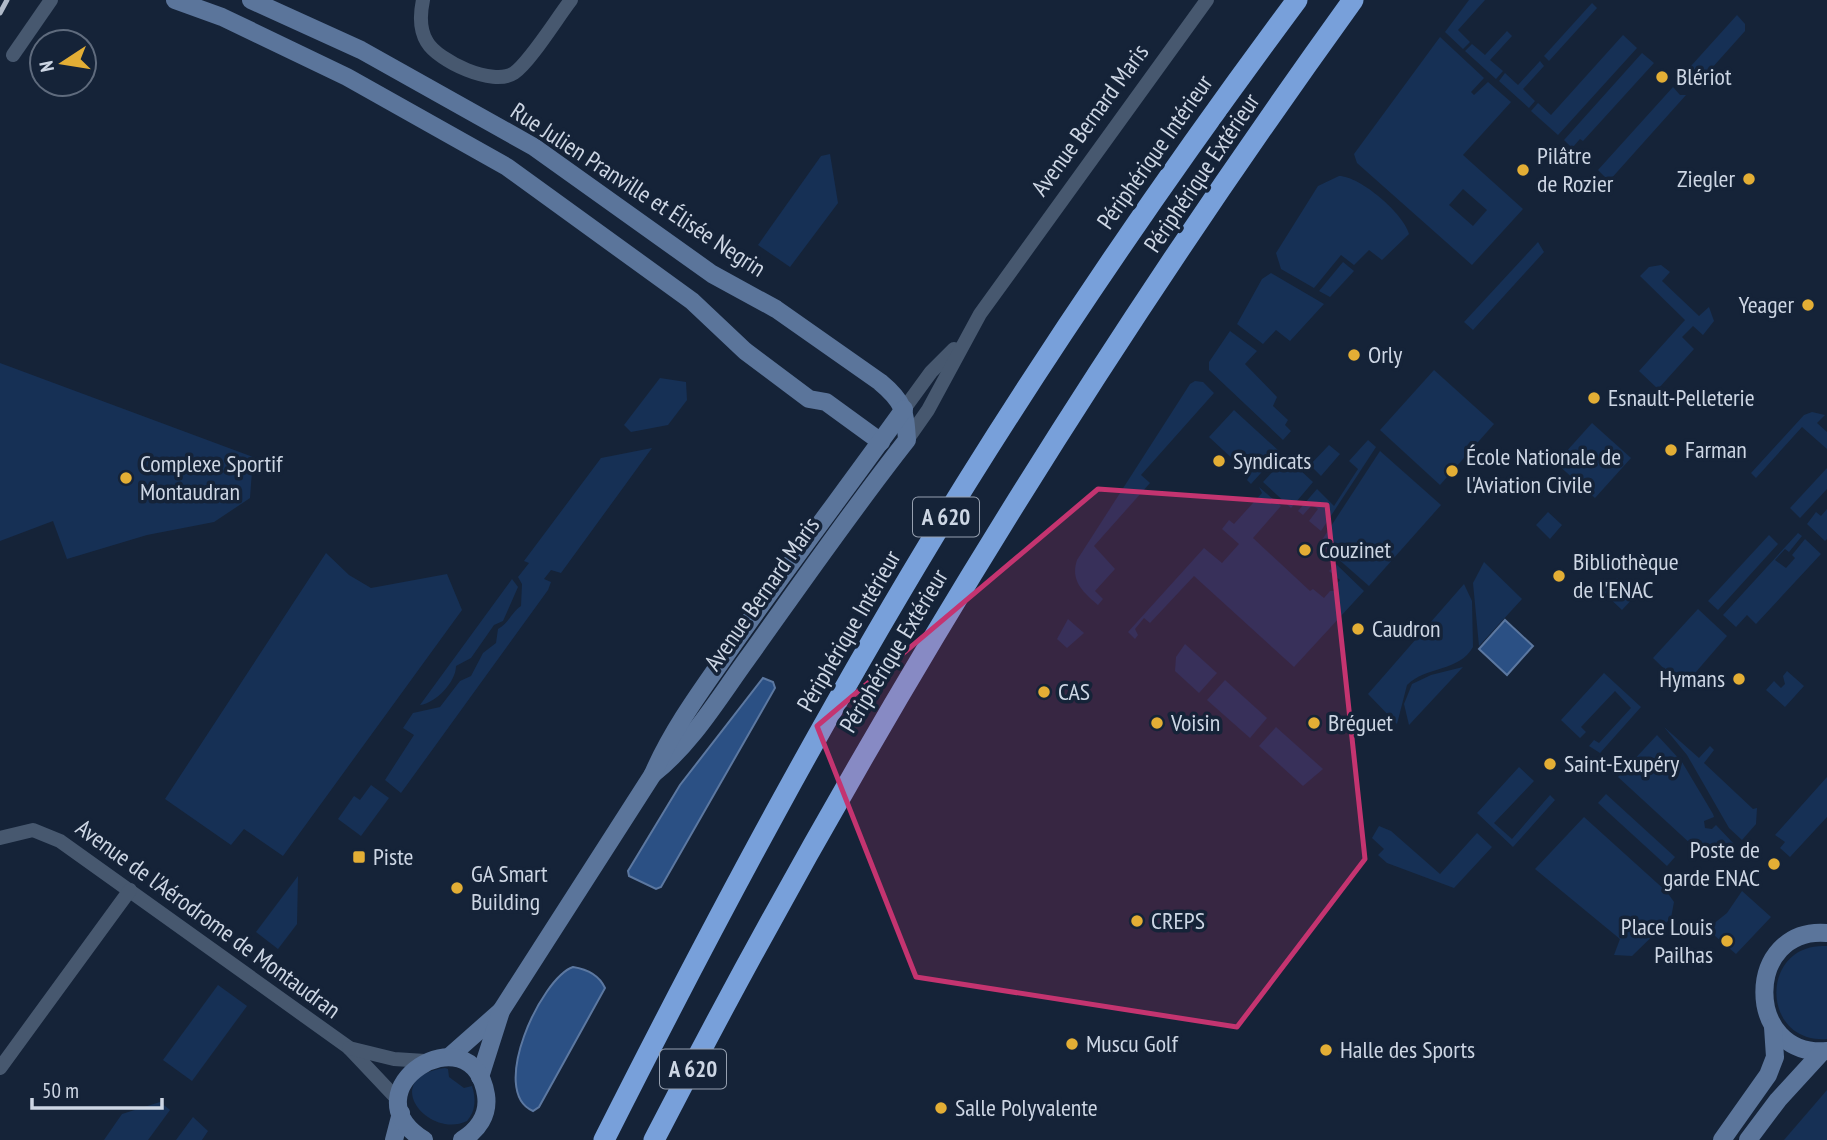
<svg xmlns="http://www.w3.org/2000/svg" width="1827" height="1140" font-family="'PT Sans Narrow',sans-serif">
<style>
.green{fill:#163055;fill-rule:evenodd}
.water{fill:#2b5084;stroke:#5c78a1;stroke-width:2}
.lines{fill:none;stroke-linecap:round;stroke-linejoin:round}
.street{stroke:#47586f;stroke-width:14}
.secondary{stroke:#5b759b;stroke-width:18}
.highway{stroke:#78a0da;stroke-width:21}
.rail{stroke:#afb9c8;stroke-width:5}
.marked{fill:#c43470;fill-opacity:0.2;stroke:#c43470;stroke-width:5;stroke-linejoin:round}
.poi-dot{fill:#e3ae35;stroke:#152338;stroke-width:2.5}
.labels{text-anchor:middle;stroke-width:7;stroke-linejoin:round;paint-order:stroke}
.shield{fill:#152338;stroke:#96a0b0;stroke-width:2}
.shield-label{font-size:23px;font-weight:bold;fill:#cdd6e4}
.poi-label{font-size:24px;fill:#cdd6e4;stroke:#152338;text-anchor:start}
.street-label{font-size:24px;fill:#cdd6e4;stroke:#152338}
</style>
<rect width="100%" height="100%" fill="#152338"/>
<!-- green -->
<g class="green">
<polygon points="1469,0 1485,0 1458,30 1470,42 1463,49 1445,32"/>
<polygon points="1592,3 1597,8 1549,61 1544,56"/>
<polygon points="1737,15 1745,24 1745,31 1703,78 1691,66"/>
<polygon points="1507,31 1512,36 1490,60 1503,71 1496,79 1465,51 1472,44 1485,55"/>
<polygon points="1623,35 1637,48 1558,135 1531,111 1538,103 1551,115"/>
<path d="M1440 37 1484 78 1471 92 1474 95 1488 82 1511 102 1463 155 1523 209 1472 265 1357 163 1354 154ZM1463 189 1487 210 1473 226 1449 205Z"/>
<polygon points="1642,53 1654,63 1583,141 1580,139 1572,148 1564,140"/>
<polygon points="1540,61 1544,66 1523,89 1535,101 1529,108 1499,81 1505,73 1518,85"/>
<polygon points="1673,87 1680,95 1686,95 1609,181 1598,170"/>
<polygon points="830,154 838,203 790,267 758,245 821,156"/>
<path d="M1339 176C1360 176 1404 214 1409 234L1382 260 1369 250 1354 265 1341 255 1314 288 1281 269 1276 253 1318 186Z"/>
<polygon points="1538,242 1544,252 1473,330 1464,322"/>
<polygon points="1343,262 1354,271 1330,297 1319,291"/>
<polygon points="1661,265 1670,272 1662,281 1699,316 1709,307 1714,321 1703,335 1693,326 1682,337 1694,349 1658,389 1639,371 1685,320 1640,276 1649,267"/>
<polygon points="1271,273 1324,304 1290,341 1276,330 1263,344 1237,324 1262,279"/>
<polygon points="1230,331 1257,351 1245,364 1277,397 1273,406 1288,420 1285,425 1291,431 1283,440 1209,370 1209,362"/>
<polygon points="0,363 253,457 250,498 214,522 147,535 67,559 53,521 0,541"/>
<polygon points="1434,370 1494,424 1440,485 1380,430"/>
<polygon points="660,378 686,382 687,400 668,425 631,432 624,425"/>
<path d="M1195 381 1203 382 1214 393 1141 475 1150 483 1094 546 1115 569 1095 591 1103 599 1098 605C1083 592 1070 581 1077 560L1190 384Z"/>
<polygon points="1234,410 1280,452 1251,484 1247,480 1250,475 1209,437"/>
<polygon points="1812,412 1825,415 1817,423 1827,432 1827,449 1802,427 1756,478 1751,473 1804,415"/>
<polygon points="1592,423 1631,458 1595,498 1556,463"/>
<polygon points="1368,440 1376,447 1321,531 1309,521 1318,509 1312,505 1303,515 1298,511 1317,489 1334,506 1358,469 1349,461"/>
<polygon points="1329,445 1340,454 1321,476 1310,465"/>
<path d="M652 448 561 573 551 570 544 579 551 582 548 590 401 793 385 780 414 735 403 728 413 713 440 707 460 681 471 676 483 653 496 643 498 629C509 623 511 613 521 606L522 584 518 577 529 563 524 561 601 458Z"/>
<polygon points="1380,451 1441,505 1369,586 1320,543"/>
<polygon points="1286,457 1313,482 1291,508 1263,482"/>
<polygon points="1827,468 1827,489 1800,518 1790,508"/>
<polygon points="1259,487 1281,506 1253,538 1310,591 1313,589 1324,598 1330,591 1336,591 1333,588 1340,580 1329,571 1336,564 1364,591 1294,667 1194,576 1150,623 1144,618 1135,629 1138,635 1135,639 1128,632 1204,548 1222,563 1239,544 1222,529 1229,520 1234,524 1262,493"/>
<polygon points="1827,509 1827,539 1825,541 1807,524 1816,512 1821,516"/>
<polygon points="1548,512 1562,525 1550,539 1536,525"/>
<polygon points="1798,533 1802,536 1789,552 1785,549 1775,560 1786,568 1795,558 1792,555 1805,539 1821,554 1756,624 1747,615 1736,627 1723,615"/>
<polygon points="1769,535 1778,544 1718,610 1708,601"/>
<polygon points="326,553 349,575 371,588 447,574 462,610 283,856 244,829 231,845 165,799"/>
<polygon points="1484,562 1522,599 1479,646 1473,583"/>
<polygon points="1617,578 1625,586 1620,594 1627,587 1636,595 1622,610 1604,593"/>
<path d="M512 579 518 587 503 621 494 625 471 658 456 666C456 682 436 703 420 705Z"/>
<path d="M1464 584 1472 601 1473 647C1459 672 1426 666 1407 685L1397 724 1368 694Z"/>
<polygon points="1698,609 1727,636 1683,687 1653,658"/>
<polygon points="1068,619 1084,633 1067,648 1057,639"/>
<polygon points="1185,644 1217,673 1199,693 1175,671 1176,657"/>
<polygon points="1463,667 1409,725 1404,704 1412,684 1431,675"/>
<polygon points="1787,671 1804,686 1785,707 1766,690 1774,681 1781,688 1785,684 1783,676"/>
<polygon points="1604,673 1641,707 1600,753 1589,746 1594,740 1599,743 1631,708 1615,691 1581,727 1586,732 1580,738 1561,720"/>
<polygon points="1225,680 1267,718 1250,738 1207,700"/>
<polygon points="1276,727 1323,769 1303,786 1259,746"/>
<polygon points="1664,727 1699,758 1710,746 1714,750 1704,763 1753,809 1757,808 1756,824 1742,840 1729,828 1687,755"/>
<path d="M1657 735 1682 762 1713 814 1714 817 1704 821 1705 828 1712 829 1716 825 1735 845 1734 850C1725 857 1717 861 1705 857L1618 777Z"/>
<polygon points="1519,767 1534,781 1494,823 1512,839 1550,795 1555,800 1513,847 1477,813"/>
<polygon points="1827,777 1827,817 1790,857 1780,848 1785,842 1775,835"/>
<polygon points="371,785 389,798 361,836 338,819 354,796 360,800"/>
<polygon points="1606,794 1675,857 1667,866 1598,803"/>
<polygon points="1584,817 1667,892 1674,902 1671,918 1632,956 1614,955 1620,939 1535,869"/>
<polygon points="1379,826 1391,831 1440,874 1477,833 1492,847 1454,888 1387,863 1378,855 1384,849 1372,838"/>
<polygon points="298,876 297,924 278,949 256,932"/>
<polygon points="1742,891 1771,917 1736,954 1707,929 1727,913"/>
<path d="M1827 946V1039C1760 1044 1759 942 1827 946Z"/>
<polygon points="218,985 247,1006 192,1081 163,1060"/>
<path d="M445 1068 448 1069 449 1077 464 1088 472 1086C476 1098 476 1111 467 1121 428 1140 378 1077 445 1068Z"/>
<polygon points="1827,1090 1827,1140 1784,1140"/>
<polygon points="160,1102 170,1110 148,1140 104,1140 122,1114"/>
<polygon points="193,1117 208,1131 202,1140 176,1140"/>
</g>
<!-- water -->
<g class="water">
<polygon points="1505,620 1533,646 1507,675 1479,649"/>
<polygon points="763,678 773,682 775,688 661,887 656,889 629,876 628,871 680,785"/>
<path d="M573 967C586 969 599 975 605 988L539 1107 533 1111C488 1092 541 978 573 967Z"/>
</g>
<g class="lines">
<!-- street -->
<g class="street">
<path d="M423 0C420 14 419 29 427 42 438 61 493 87 514 73 530 62 557 18 571 0"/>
<polyline points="13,55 51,0"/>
<polyline points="904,409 931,372 954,349"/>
<polyline points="907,440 928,410 980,314 1207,0"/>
<polyline points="0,838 33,830 60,841 348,1047 399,1101"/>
<polyline points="349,1048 394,1059 425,1061"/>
<polyline points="0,1068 130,890"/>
</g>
<!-- secondary -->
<g class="secondary">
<polyline points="175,0 222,17 347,77 507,167 692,301 745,351 809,399 826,402 881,442"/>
<path d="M251 0 361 50 534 147 712 274 776 309 880 382C904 402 905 410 907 440 851 511 800 585 747 659 718 699 692 743 653 774"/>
<path d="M1827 933C1744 926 1743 1058 1827 1051"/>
<polyline points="449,1057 501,1011"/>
<path d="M480 1077 501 1011 653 774C673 727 706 684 735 642 790 563 848 487 904 409"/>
<polyline points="394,1140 401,1113"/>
<path d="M424 1140C344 1090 472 1009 486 1095 489 1115 478 1130 462 1140"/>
<polyline points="1722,1140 1768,1075 1775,1057 1773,1027"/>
<polyline points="1748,1140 1778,1100 1822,1052"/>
</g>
<!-- highway -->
<g class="highway">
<path d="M604 1140C717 916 835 695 967 482 1070 317 1181 156 1297 0"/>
<path d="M654 1140C859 743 1092 362 1353 0"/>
</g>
<!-- rail -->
<polyline class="rail" points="0,13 7,0"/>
</g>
<!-- marked area -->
<path class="marked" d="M1098 489 1327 505 1365 859 1237 1027 916 977 817 726Z"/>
<!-- markers -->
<g class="poi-dot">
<circle cx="1662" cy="77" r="7"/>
<circle cx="1523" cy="170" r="7"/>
<circle cx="1749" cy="179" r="7"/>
<circle cx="1808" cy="305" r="7"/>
<circle cx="1354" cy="355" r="7"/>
<circle cx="1594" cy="398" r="7"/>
<circle cx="1671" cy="450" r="7"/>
<circle cx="1219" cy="461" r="7"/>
<circle cx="1452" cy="471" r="7"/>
<circle cx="126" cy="478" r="7"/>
<circle cx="1305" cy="550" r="7"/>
<circle cx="1559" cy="576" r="7"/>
<circle cx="1358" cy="629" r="7"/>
<circle cx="1739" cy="679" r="7"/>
<circle cx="1044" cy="692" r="7"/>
<circle cx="1157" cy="723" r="7"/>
<circle cx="1314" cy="723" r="7"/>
<circle cx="1550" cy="764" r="7"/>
<rect x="352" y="850" width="14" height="14" rx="3.5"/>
<circle cx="1774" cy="864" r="7"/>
<circle cx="457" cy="888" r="7"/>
<circle cx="1137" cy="921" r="7"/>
<circle cx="1727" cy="941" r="7"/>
<circle cx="1072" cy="1044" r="7"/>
<circle cx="1326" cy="1050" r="7"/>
<circle cx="941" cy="1108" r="7"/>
</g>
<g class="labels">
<!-- shield labels -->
<g class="shield">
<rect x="913" y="497.5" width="66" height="39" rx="5"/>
<rect x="660" y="1049.5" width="66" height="39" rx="5"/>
</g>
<g class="shield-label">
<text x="946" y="525">A 620</text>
<text x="693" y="1077">A 620</text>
</g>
<!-- poi labels -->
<g class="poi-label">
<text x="1676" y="85">Blériot</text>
<text x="1537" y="164">Pilâtre<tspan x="1537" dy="28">de Rozier</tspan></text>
<text x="1735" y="187" text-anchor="end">Ziegler</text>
<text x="1794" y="313" text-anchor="end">Yeager</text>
<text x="1368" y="363">Orly</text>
<text x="1608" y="406">Esnault-Pelleterie</text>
<text x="1685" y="458">Farman</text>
<text x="1466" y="465">École Nationale de<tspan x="1466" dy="28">l'Aviation Civile</tspan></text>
<text x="1233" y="469">Syndicats</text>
<text x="140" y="472">Complexe Sportif<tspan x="140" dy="28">Montaudran</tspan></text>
<text x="1319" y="558">Couzinet</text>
<text x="1573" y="570">Bibliothèque<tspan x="1573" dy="28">de l'ENAC</tspan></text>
<text x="1372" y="637">Caudron</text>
<text x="1725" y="687" text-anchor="end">Hymans</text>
<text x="1058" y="700">CAS</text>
<text x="1171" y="731">Voisin</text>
<text x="1328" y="731">Bréguet</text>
<text x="1564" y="772">Saint-Exupéry</text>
<text x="1760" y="858" text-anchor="end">Poste de<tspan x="1760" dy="28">garde ENAC</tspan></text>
<text x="373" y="865">Piste</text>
<text x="471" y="882">GA Smart<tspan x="471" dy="28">Building</tspan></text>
<text x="1151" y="929">CREPS</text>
<text x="1713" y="935" text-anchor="end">Place Louis<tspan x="1713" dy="28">Pailhas</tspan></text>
<text x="1086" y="1052">Muscu Golf</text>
<text x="1340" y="1058">Halle des Sports</text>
<text x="955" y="1116">Salle Polyvalente</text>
</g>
<!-- street labels -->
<g class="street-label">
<text transform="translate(1090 120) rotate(-54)" y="8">Avenue Bernard Maris</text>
<text transform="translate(1155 152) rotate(-55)" y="8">Périphérique Intérieur</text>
<text transform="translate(1202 173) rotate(-56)" y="8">Périphérique Extérieur</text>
<text transform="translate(638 190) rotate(33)" y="8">Rue Julien Pranville et Élisée Negrin</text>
<text transform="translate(762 594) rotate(-55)" y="8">Avenue Bernard Maris</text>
<text transform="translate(849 631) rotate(-60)" y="8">Périphérique Intérieur</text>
<text transform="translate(894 651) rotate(-59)" y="8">Périphérique Extérieur</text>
<text transform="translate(208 919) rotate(36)" y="8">Avenue de l'Aérodrome de Montaudran</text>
</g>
</g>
<!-- north arrow -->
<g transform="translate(63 63) rotate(258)"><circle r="33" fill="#152338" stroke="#5f6b7d" stroke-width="2"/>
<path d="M0-5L12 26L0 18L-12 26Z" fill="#e3ae35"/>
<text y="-10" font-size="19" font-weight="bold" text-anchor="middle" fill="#cdd6e4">N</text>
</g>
<!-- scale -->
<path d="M32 1098v10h130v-10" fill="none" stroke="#cdd6e4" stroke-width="3.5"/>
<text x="42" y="1098" font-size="21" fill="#cdd6e4" stroke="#152338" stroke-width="5" paint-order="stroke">50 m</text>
</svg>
